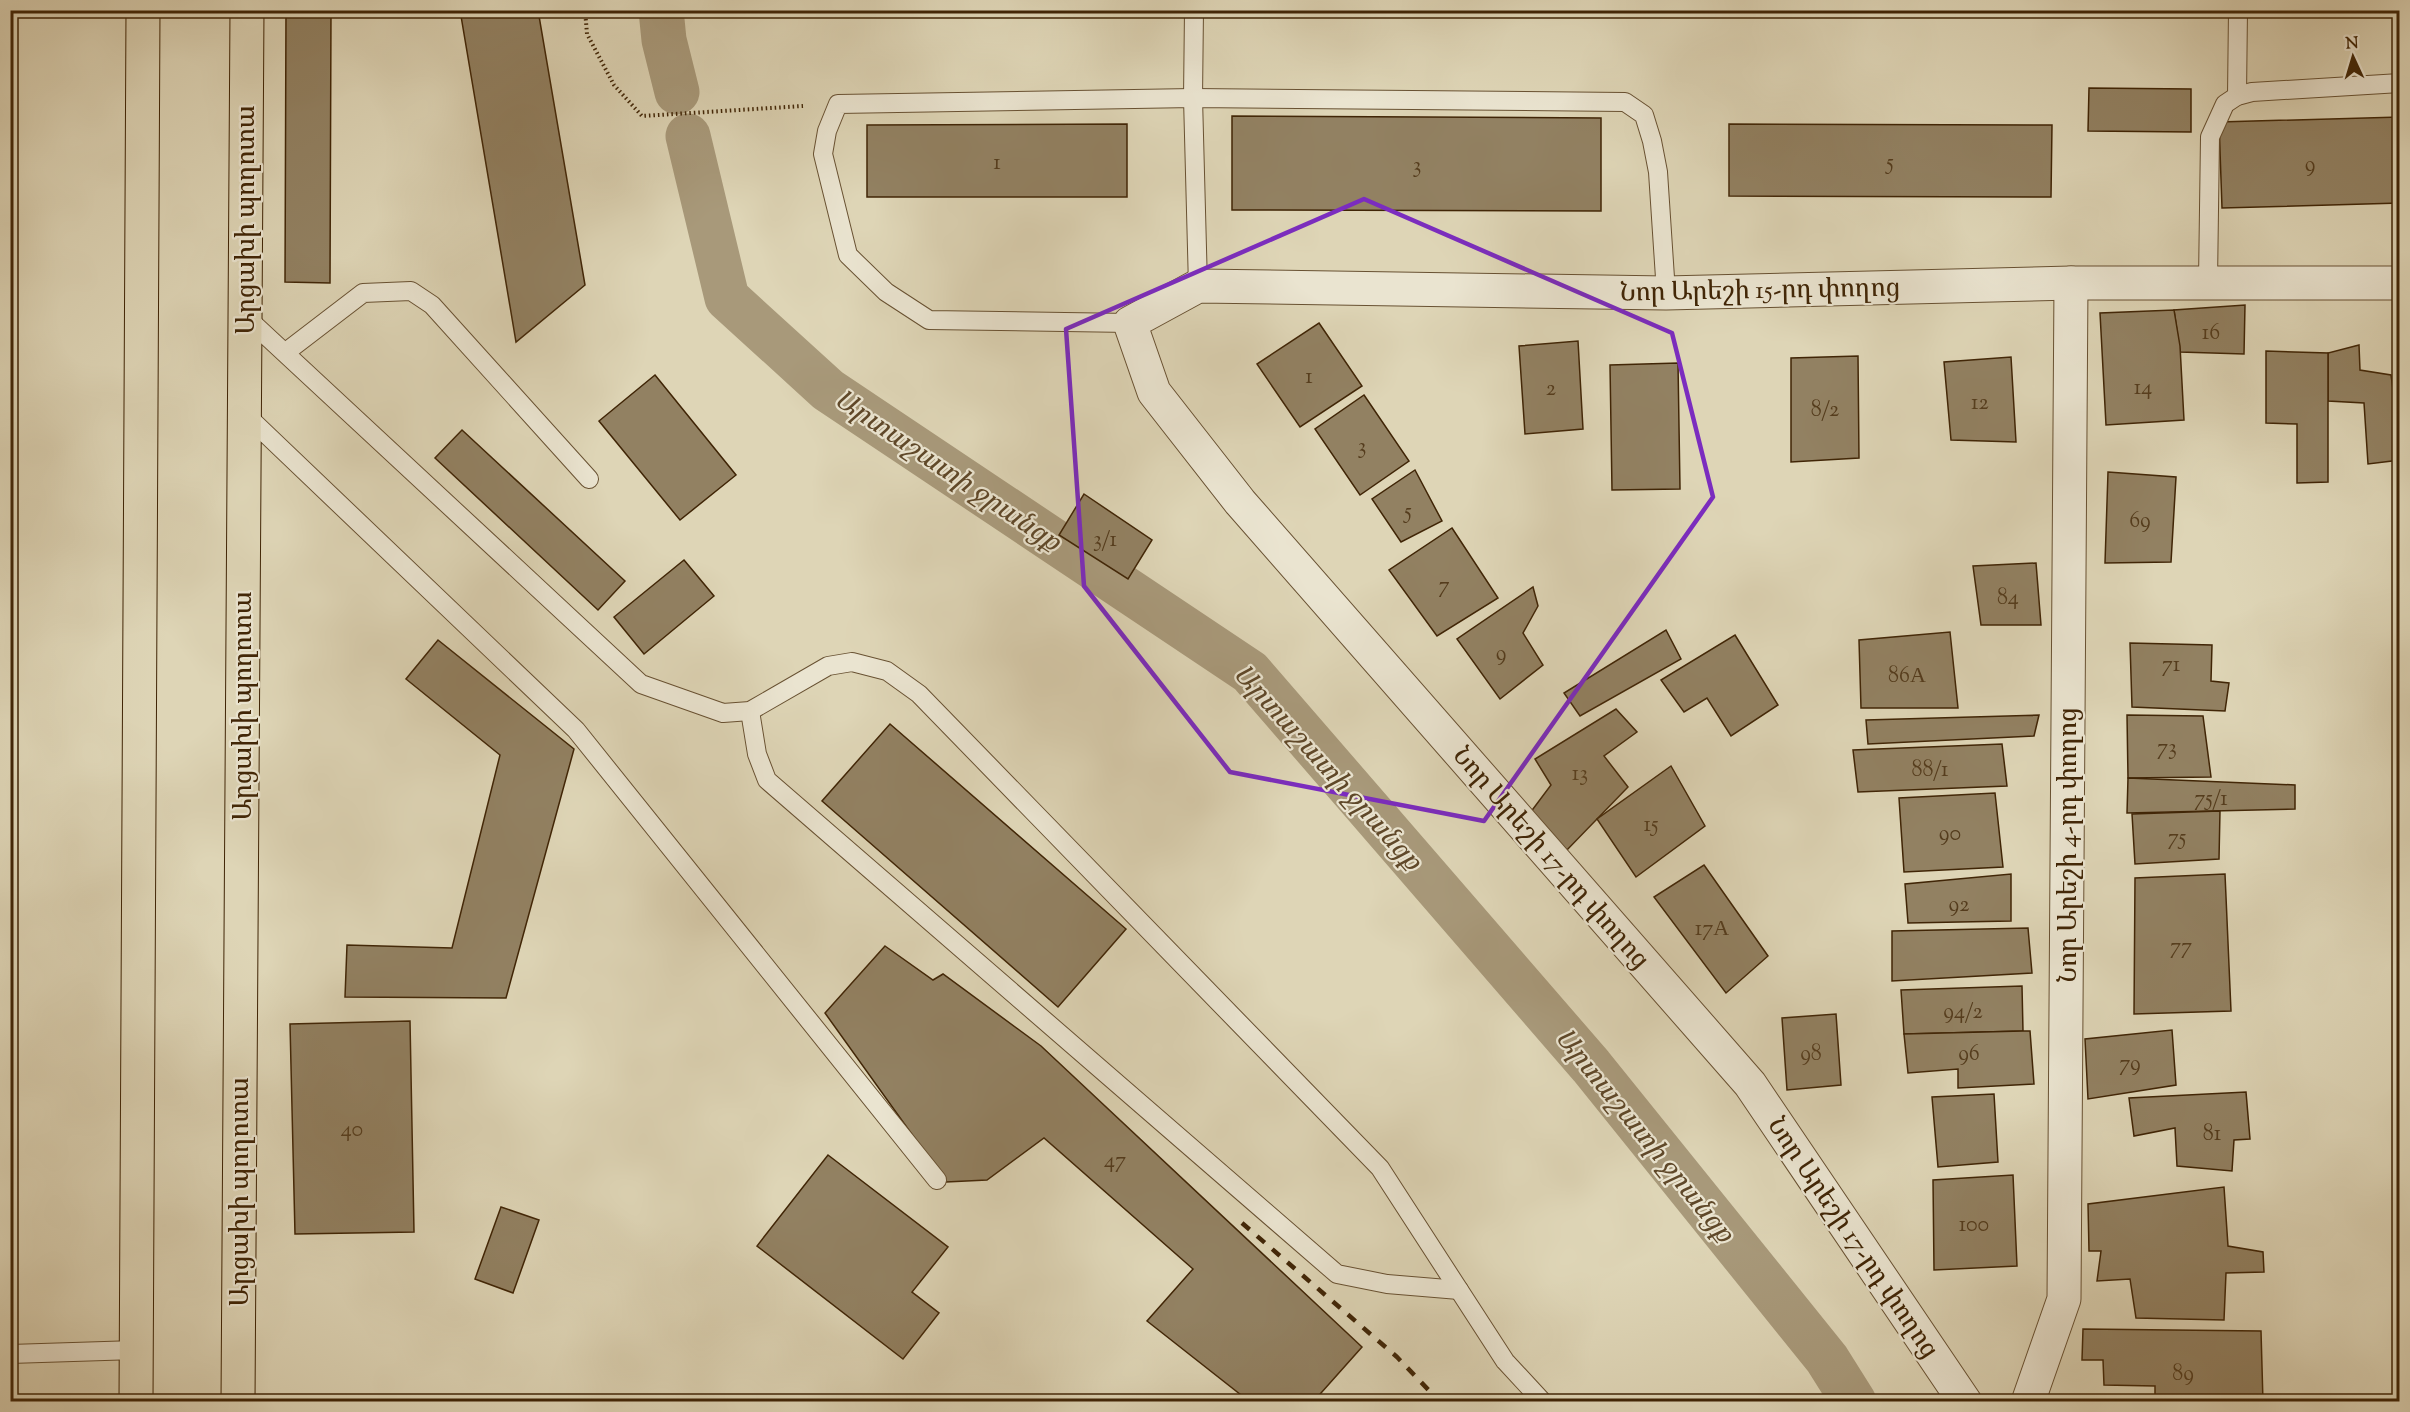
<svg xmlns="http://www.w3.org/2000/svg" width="2410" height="1412" font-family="'Sorts Mill Goudy','Noto Serif Armenian',serif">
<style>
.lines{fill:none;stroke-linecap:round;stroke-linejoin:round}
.canal{stroke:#a8997a;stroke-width:45}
.building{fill:#928162;stroke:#402506;stroke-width:1.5}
.lane-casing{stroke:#685132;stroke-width:20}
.street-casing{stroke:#685132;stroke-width:35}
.primary-casing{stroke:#402506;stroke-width:35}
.path{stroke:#402506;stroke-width:4;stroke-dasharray:1.5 3;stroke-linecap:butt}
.lane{stroke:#eae4d0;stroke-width:18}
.street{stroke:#eae4d0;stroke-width:33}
.primary{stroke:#ded5b6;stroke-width:33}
.rail{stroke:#402506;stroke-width:4.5;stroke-dasharray:10 10;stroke-linecap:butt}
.marked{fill:none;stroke:#7b2cbf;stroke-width:4.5;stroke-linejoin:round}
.labels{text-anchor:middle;stroke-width:4.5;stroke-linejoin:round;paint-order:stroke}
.number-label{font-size:22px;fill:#543c1d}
.street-label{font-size:26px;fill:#402506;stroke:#eae4d0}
.water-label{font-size:27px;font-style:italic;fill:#5f4829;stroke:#eae4d0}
</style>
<rect width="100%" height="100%" fill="#ded5b6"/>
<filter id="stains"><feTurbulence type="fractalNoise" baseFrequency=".00333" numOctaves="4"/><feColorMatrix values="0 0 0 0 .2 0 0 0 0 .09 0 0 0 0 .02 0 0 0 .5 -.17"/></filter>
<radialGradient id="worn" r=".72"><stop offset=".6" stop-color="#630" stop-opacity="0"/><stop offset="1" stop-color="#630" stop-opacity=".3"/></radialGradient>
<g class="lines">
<!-- canal -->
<g class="canal">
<polyline points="661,10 664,40 677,92"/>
<polyline points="688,136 727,298 828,390 1250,672 1591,1066 1827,1359 1854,1402"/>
</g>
</g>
<!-- building -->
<g class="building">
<polygon points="286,10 331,10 330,283 285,282"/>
<polygon points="460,10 538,10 585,285 516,342"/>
<polygon points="2089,88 2191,89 2191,132 2088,131"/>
<polygon points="1232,116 1601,118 1601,211 1232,210"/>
<polygon points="2400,117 2400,203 2222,208 2219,122"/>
<polygon points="1127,124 1127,197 867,197 867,125"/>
<polygon points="1729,124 2052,125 2051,197 1729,196"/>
<polygon points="2245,305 2244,354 2180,352 2174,310"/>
<polygon points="2174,310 2180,346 2184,420 2106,425 2100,313"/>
<polygon points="1319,323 1362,386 1300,427 1257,364"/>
<polygon points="1578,341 1583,429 1525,434 1519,346"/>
<polygon points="2359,345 2360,370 2391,375 2400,440 2400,460 2368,464 2364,403 2328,401 2328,353"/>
<polygon points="2266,351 2328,353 2328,482 2297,483 2297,424 2266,423"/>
<polygon points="1858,356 1859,458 1791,462 1791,358"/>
<polygon points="2011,357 2016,442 1951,440 1944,362"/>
<polygon points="1678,363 1680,489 1612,490 1610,365"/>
<polygon points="655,375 736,475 680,520 599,421"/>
<polygon points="1364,395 1409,461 1360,495 1315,429"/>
<polygon points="462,430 625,581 598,610 435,458"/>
<polygon points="1415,470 1442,521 1401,542 1372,499"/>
<polygon points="2108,472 2176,477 2171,562 2105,563"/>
<polygon points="1084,494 1152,540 1128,579 1059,535"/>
<polygon points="1452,528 1498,598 1437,636 1389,570"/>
<polygon points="684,560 714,596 644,654 614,617"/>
<polygon points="2036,563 2041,625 1981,625 1973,566"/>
<polygon points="1533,587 1538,606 1523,633 1543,665 1500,699 1457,639"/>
<polygon points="1666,630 1681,659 1580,716 1564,693"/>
<polygon points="1950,632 1958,708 1861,708 1859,640"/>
<polygon points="1735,635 1778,705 1731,736 1707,698 1684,712 1661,680"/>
<polygon points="438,640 574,749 506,998 345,997 347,945 452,948 500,755 406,679"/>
<polygon points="2130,643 2212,645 2211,681 2229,683 2225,711 2132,707"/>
<polygon points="1616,709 1637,732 1604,756 1628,787 1566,851 1530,813 1551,785 1535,759"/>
<polygon points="2039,715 2034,736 1868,744 1866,720"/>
<polygon points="2127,715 2203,716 2211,777 2128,778"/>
<polygon points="890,724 1126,929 1058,1007 822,801"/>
<polygon points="2002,744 2007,786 1858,792 1853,750"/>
<polygon points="1671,766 1705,826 1636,877 1597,819"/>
<polygon points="2128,778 2295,785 2295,809 2127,813"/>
<polygon points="1995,793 2003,867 1904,872 1899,798"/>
<polygon points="2220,811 2219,859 2135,864 2132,814"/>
<polygon points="1704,865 1768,956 1726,993 1654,897"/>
<polygon points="2011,874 2011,921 1908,923 1905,884"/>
<polygon points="2225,874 2231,1011 2134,1014 2135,878"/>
<polygon points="2028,928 2032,973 1892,981 1892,931"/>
<polygon points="885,946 933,980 943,974 1041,1046 1362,1347 1313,1402 1250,1402 1147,1321 1193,1269 1044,1138 987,1180 946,1182 825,1013"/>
<polygon points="2022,986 2023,1031 1904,1034 1901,990"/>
<polygon points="1836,1014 1841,1085 1787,1090 1782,1018"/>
<polygon points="410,1021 414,1232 295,1234 290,1024"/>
<polygon points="2172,1030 2176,1085 2088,1099 2085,1039"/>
<polygon points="2023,1031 2030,1031 2034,1084 1958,1088 1958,1069 1908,1073 1904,1034"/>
<polygon points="2246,1092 2250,1139 2234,1140 2232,1171 2177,1166 2175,1128 2134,1136 2129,1098"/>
<polygon points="1994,1094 1998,1162 1938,1167 1932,1097"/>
<polygon points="828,1155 948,1247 912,1292 939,1313 903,1359 757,1246"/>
<polygon points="2013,1175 2017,1266 1934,1270 1933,1180"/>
<polygon points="2224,1187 2228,1246 2263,1252 2264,1272 2226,1273 2224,1320 2136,1318 2130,1279 2097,1281 2101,1251 2089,1251 2088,1204"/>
<polygon points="501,1207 539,1220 513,1293 475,1279"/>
<polygon points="2083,1329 2261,1331 2263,1402 2155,1402 2155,1386 2104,1385 2103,1360 2082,1360"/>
</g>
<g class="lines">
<!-- lane casing -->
<g class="lane-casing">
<g id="lane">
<polyline points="1194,10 1193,98 1198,286"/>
<polyline points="2237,96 2238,10"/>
<polyline points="2208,282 2210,137 2225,104 2237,96 2252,92 2400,83"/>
<polyline points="245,316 641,684 723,713 750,711 828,666 852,662 887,671 919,694 1380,1168 1505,1361 1543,1402"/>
<polyline points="1130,323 929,320 886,292 848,255 823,154 827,131 838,104 1193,98 1625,102 1644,115 1652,141 1658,172 1666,293"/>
<polyline points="286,352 363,293 411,291 432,305 589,479"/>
<polyline points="244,413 576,730 937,1180"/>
<polyline points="750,711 757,754 767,780 1337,1274 1387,1284 1459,1290"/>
<polyline points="10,1354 136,1350"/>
</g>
</g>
<!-- street casing -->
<g class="street-casing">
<g id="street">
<polyline points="1965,1402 1750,1084 1240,502 1154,392 1130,323 1198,286 1666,293 2071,283 2400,283"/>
<polyline points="2028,1402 2064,1299 2071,283"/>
</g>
</g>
<!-- primary casing -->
<g class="primary-casing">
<g id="primary">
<polyline points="136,1402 143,10"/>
<polyline points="238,1402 247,10"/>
</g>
</g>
<!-- path -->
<polyline class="path" points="585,10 587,34 614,85 642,116 803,106"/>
<!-- lane -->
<use href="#lane" class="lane"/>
<!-- street -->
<use href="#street" class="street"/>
<!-- primary -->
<use href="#primary" class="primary"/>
<!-- rail -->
<polyline class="rail" points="1242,1223 1397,1357 1440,1402"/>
</g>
<!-- marked area -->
<path class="marked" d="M1364 199 1672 333 1713 497 1484 821 1230 772 1084 586 1066 329Z"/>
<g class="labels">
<!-- number labels -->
<g class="number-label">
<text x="997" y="169">1</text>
<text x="1890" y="169">5</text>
<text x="2310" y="171">9</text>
<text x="1417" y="172">3</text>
<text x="2211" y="339">16</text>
<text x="1309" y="383">1</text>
<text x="2143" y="394">14</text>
<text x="1551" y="395">2</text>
<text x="1980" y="409">12</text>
<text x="1825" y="416">8/2</text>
<text x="1362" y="453">3</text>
<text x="1408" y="518">5</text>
<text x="2140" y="527">69</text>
<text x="1105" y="546">3/1</text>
<text x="1444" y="592">7</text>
<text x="2008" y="604">84</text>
<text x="1501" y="660">9</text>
<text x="2171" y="671">71</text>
<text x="1907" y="682">86А</text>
<text x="2167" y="754">73</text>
<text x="1930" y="776">88/1</text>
<text x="1580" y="780">13</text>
<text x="2211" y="805">75/1</text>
<text x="1651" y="831">15</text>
<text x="1950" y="840">90</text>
<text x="2177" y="844">75</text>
<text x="1959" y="911">92</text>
<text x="1712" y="935">17А</text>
<text x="2181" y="953">77</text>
<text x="1963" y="1018">94/2</text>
<text x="1811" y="1060">98</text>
<text x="1969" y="1060">96</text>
<text x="2130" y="1070">79</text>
<text x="352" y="1136">40</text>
<text x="2212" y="1140">81</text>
<text x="1115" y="1167">47</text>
<text x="1974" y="1231">100</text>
<text x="2183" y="1380">89</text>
</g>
<!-- street labels -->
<g class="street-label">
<text transform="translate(245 220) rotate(-90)" y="9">Արցախի պողոտա</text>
<text transform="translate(1760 289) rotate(-1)" y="9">Նոր Արեշի 15-րդ փողոց</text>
<text transform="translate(242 706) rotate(-90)" y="9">Արցախի պողոտա</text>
<text transform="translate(2067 845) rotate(-90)" y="9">Նոր Արեշի 4-րդ փողոց</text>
<text transform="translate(1552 857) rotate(49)" y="9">Նոր Արեշի 17-րդ փողոց</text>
<text transform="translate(239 1192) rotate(-90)" y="9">Արցախի պողոտա</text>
<text transform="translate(1854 1237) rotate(56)" y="9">Նոր Արեշի 17-րդ փողոց</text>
</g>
<!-- water labels -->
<g class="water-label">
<text transform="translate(948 470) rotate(34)" y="9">Արտաշատի ջրանցք</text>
<text transform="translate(1328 767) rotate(48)" y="9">Արտաշատի ջրանցք</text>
<text transform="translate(1645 1135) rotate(51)" y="9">Արտաշատի ջրանցք</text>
</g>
</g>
<!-- margin -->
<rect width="2410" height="1412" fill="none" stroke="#ded5b6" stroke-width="36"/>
<rect x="12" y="12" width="2386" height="1388" fill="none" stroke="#402506" stroke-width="3"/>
<rect x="18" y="18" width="2374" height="1376" fill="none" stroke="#402506" stroke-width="1.5"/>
<!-- north arrow -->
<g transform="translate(2353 57) rotate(356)" stroke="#eae4d0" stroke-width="4.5" paint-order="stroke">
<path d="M0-4.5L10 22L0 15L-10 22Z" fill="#402506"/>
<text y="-9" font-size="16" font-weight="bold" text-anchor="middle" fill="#402506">N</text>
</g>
<rect width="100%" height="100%" filter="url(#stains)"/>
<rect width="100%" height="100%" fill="url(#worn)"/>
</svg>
